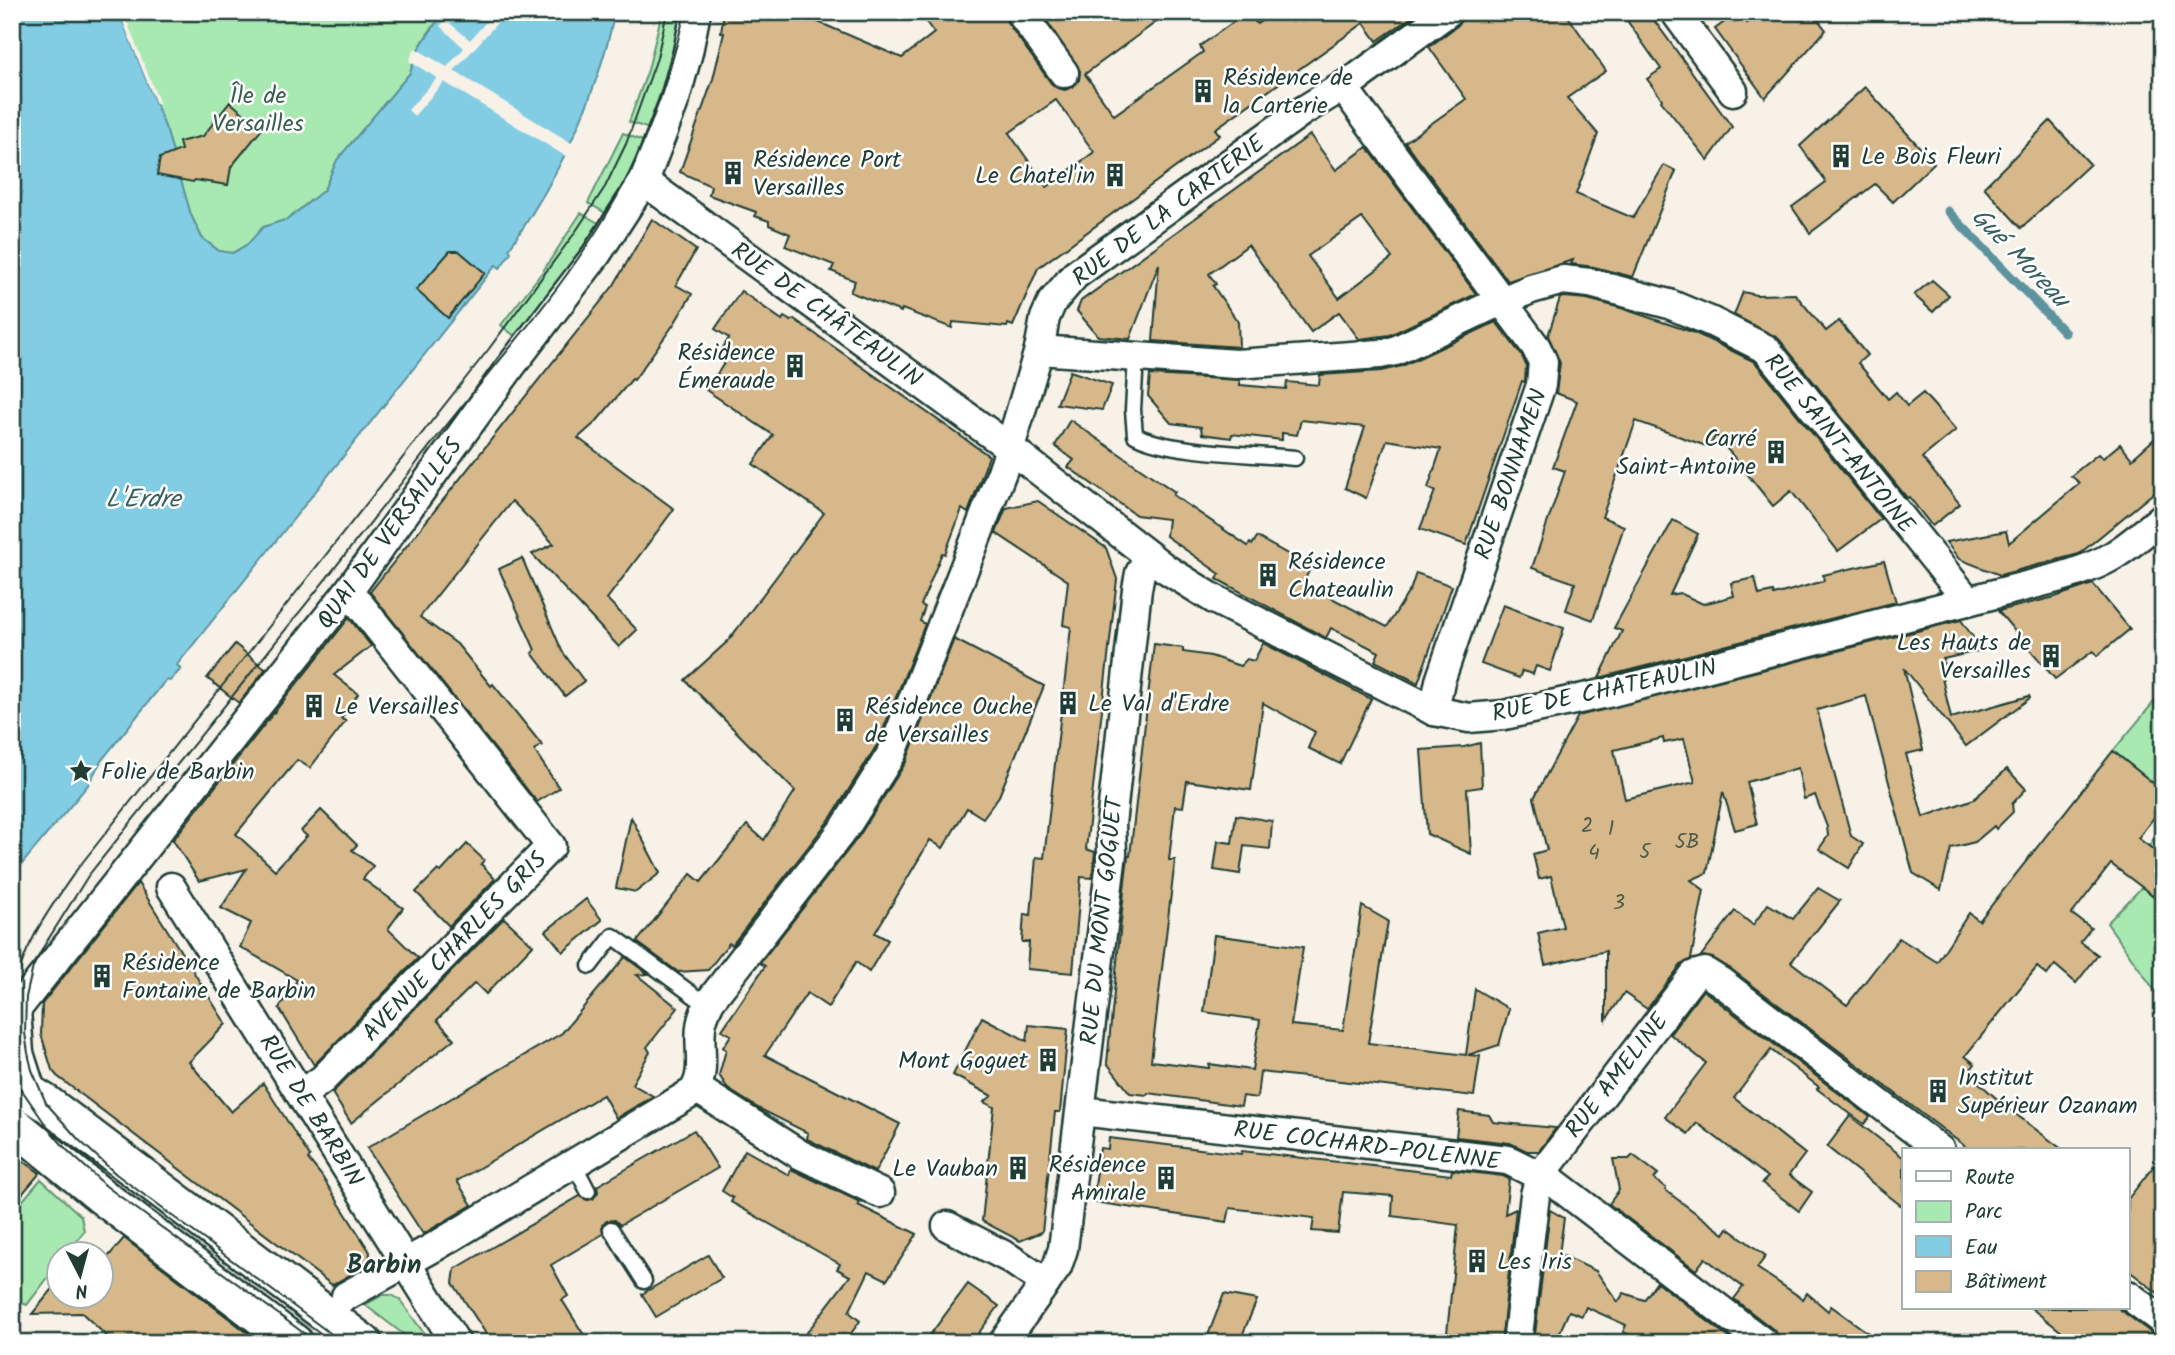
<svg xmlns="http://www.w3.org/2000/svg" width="2175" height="1355" font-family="Kalam,sans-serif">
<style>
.green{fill:#a8e9b2;stroke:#649373;stroke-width:2}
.water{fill:#83cde4;stroke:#5b939e;stroke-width:2}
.pier{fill:#f7f1e8}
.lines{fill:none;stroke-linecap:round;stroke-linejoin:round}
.stream{stroke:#5b939e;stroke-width:9}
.building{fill:#d7b88b;stroke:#1f3d34;stroke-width:2;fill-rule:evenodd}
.minor-tunnel{stroke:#cccdc4;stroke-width:28;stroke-dasharray:28 14;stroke-linecap:butt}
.service-casing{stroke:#1f3d34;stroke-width:19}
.minor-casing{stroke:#1f3d34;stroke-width:33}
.tertiary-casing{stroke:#1f3d34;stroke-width:40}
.service{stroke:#fff;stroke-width:14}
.minor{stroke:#fff;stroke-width:28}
.tertiary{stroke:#fff;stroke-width:35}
.tram{stroke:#1f3d34;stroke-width:2}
.labels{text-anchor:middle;stroke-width:5;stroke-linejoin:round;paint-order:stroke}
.number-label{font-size:21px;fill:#4d5c4a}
.poi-label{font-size:24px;fill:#1f3d34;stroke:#fff;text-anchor:start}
.park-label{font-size:24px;fill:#3a5f4d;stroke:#fff}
.street-label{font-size:24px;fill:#1f3d34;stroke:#fff}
.water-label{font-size:26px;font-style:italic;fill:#386160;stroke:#fff}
.neighbourhood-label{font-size:26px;font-weight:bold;fill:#1f3d34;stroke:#fff}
</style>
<rect width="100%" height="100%" fill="#f7f1e8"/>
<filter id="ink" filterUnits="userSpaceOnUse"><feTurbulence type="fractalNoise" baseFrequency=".0143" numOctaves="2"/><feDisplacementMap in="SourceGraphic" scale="14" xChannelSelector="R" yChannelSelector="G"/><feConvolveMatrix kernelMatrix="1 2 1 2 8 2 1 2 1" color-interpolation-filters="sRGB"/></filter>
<g filter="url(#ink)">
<!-- green -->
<g class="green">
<path d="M119 12H446C430 27 415 51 410 73L337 160 324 190 288 219 263 227 251 242 232 253 219 251 202 238 191 215 167 132Z"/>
<polygon points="662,12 691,12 655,131 629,122 648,70"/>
<polygon points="623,133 650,144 613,217 588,203"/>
<polygon points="581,213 607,228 522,342 501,325 543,271"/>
<polygon points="2163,691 2163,791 2113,751"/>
<polygon points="2163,824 2163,857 2149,846"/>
<polygon points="2142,887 2163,903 2163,1002 2107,923"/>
<polygon points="41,1179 81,1216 84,1231 67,1253 60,1254 59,1263 27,1305 12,1299 12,1213"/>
<polygon points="383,1295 392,1295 400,1300 431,1343 415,1343 365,1305"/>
</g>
<!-- water -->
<path class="water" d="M12 12H119L167 132 191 215 202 238 219 251 232 253 245 247 263 227 288 219 324 190 337 160 410 73 419 48 439 19 446 12H615C597 97 558 178 509 249L511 252 500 268 496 265 177 665 181 669 170 681 166 680 101 761 88 785 12 876Z"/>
<!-- pier -->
<g class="pier">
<polygon points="119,12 123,12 160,104 156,104"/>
<polygon points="495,12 507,12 454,71 573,144 567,157 444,82 414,116 408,110 437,78 409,61 415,48 447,67 464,48 440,26 446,20 470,40"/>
</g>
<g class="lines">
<!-- stream -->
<polyline class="stream" points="1948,211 2065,333"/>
</g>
<!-- building -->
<g class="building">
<path d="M724 12H795L902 58 934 33 919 12H1004L1007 22 1051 83 1057 88 1065 90 1073 87 1079 80 1080 71 1041 12H1170L1085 74 1114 115 1203 52 1200 46 1247 12 1257 24 1274 12H1419L1377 41 1364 23 1215 129 1220 135 1038 268 1013 326 1008 324 1007 327 953 322 952 328 902 309 901 312 850 292 855 281 831 271 834 265 785 246 790 234 769 225V221L755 216 756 212 709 195 711 186 680 172 713 79 724 33 721 32ZM1056 100 1094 152 1047 187 1009 133Z"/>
<polygon points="1464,12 1565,12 1606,71 1567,98 1598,134 1576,194 1633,218 1664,165 1676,171 1633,277 1594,267 1571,264 1573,260 1508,281 1405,142 1466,99 1429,47 1458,25"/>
<polygon points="1621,12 1648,12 1732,127 1708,160 1661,101 1662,99 1647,79 1661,69"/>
<polygon points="1738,12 1747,23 1760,12 1812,12 1826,30 1765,98 1715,29"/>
<polygon points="1865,87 1934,163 1893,202 1875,184 1810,233 1792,207 1826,182 1800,146"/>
<polygon points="230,102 262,129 231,167 228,185 195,180 193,182 157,175 160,158 181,150 179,142 203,136"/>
<polygon points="2050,121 2090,164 2021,228 1984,187"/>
<path d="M1310 135 1336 170 1367 147 1476 294 1390 335 1359 339 1339 312 1311 332 1248 245 1209 274 1216 284 1213 286 1238 322 1239 347 1153 341 1159 264 1130 339 1098 336 1077 311 1081 301ZM1362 218 1392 258 1339 298 1308 256Z"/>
<polygon points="652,219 696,250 676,285 692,294 674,324 634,380 632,379 596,422 578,438 674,509 607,599 637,630 619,647 532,554 554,544 512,501 420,617 457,644 491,686 493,684 542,745 534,750 559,788 537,802 370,592 614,285"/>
<polygon points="450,251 459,251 485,273 448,318 416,290"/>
<polygon points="1932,280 1949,295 1933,312 1914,295"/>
<polygon points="741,291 782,320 784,317 791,321 794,319 989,456 968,513 962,509 945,554 942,553 921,605 925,607 920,621 925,624 877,745 832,816 732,945 729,943 708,970 678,972 637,942 691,874 701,882 747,825 764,840 795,791 685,680 728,641 824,513 753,464 773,435 706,390 725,362 717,357 729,338 715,329"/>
<polygon points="1743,292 1756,295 1795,294 1826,331 1839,321 1867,355 1858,363 1888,399 1896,392 1907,406 1923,393 1956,430 1922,458 1960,504 1932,526 1909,497 1907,498 1779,339 1734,315"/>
<polygon points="1564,297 1587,299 1621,308 1695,333 1755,362 1881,519 1838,551 1791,491 1773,506 1716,435 1709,447 1636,421 1602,517 1624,526 1593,620 1566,610 1575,583 1532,568 1565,471 1553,467 1577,401 1556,393 1560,363 1548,336 1560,298"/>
<polygon points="1496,322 1522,356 1526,365 1525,382 1522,381 1466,545 1420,529 1435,491 1428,488 1441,449 1387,440 1366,498 1345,488 1365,427 1301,420 1297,435 1282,433 1282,440 1232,434 1231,438 1202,434 1201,427 1171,423 1148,396 1150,375 1240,380 1240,385 1286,389 1287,382 1319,385 1320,375 1381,371 1402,366"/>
<polygon points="1070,371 1112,385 1102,410 1057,404"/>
<polygon points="1070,420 1175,492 1173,495 1248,546 1250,543 1252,545 1257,537 1311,567 1303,583 1387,627 1411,588 1416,573 1452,586 1418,683 1375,661 1379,652 1331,628 1326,638 1217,579 1220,574 1166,536 1168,519 1136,515 1068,467 1074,460 1055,446"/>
<polygon points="2163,431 2163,485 2079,554 2000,575 1959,559 1946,542 2006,531 2009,543 2080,483 2071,476 2098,454 2103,458 2120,444 2132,459"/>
<polygon points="1038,501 1106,548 1117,579 1086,849 1095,852 1092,878 1081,877 1073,973 1027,969 1029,942 1022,942 1024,914 1031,915 1036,857 1044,858 1071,627 1063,625 1068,581 996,533 1006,508"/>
<polygon points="1673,520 1698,534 1670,595 1680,593 1703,604 1734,596 1731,583 1755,578 1759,595 1773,592 1774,595 1824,581 1823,575 1884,561 1896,602 1599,678 1622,631 1614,628"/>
<polygon points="522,558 562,651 584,681 565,696 532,653 535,650 499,569"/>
<polygon points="2093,584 2130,629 2097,656 2093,651 2055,679 1998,611 2055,597"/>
<polygon points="1503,605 1564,628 1550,671 1536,666 1533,674 1522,671 1519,678 1481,664"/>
<polygon points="349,618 371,646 334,675 358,694 341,719 346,721 310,768 297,760 236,834 275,870 307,836 301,831 321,810 357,845 352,850 373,866 363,879 403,908 388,929 418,958 314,1065 279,1008 297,980 240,947 251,923 221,908 246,869 199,881 173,840"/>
<path d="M1961 620 1982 650 1943 659 1945 668 1940 669 1951 718 2029 696 2030 698 1966 746 1904 668 1923 750 1906 754 1923 817 1974 799 2007 769 2026 789 2012 804 2013 812 1996 829 1994 826 1975 842 1951 848 1941 890 1913 873 1866 696 1817 710 1851 836 1863 844 1849 868 1819 849 1828 836 1827 827 1815 795 1804 799 1798 768 1747 782 1757 824 1735 830 1723 792 1707 873 1691 880 1704 890 1691 959 1681 965 1647 1009 1624 993 1606 1020V951L1545 965 1538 933 1563 927 1551 876 1539 879 1533 854 1547 850 1534 798 1578 716ZM1663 738 1664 743 1684 739 1695 782 1625 799 1614 750Z"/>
<polygon points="954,639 1044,686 999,796 983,818 967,808 943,848 930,840 875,933 888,940 869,972 856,962 828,1007 807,993 765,1055 900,1124 875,1172 807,1139 808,1133 758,1108 728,1089 719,1075 726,1050 723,1047 731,1035 722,1030 765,966 760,963 859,836 906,762"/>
<polygon points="1263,643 1371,699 1340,764 1308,748 1315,732 1263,703 1251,790 1187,781 1183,807 1175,806 1169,860 1175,860 1151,1061 1209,1068 1209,1064 1252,1070 1260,1020 1204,1012 1214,935 1303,947 1291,1025 1343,1030 1362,906 1388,921 1368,1043 1466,1055 1475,989 1509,1009 1499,1045 1468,1055 1480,1056 1474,1096 1260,1072 1257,1098 1243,1096 1241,1106 1148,1093 1147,1095 1130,1093 1107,1063 1125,881 1128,856 1130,856 1154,644 1183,648 1183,652 1211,656 1240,666 1247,659 1254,661"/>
<polygon points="235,644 265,669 267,667 239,703 207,678"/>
<polygon points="1480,743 1482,787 1467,789 1471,854 1427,834 1421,750 1464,747"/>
<polygon points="2113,751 2163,791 2163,806 2138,838 2163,857 2163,903 2111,864 2072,914 2091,928 2080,942 2098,955 2076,983 2055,965 2047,975 2037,967 1965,1056 1975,1064 1968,1073 2005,1106 2063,1150 1970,1150 1731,969 1713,958 1701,956 1735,911 1753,925 1768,904 1793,919 1818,888 1840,901 1791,962 1847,1005 1899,938 1937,962 1969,913 1979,921"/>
<polygon points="1236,815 1272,821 1270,849 1244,846 1240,874 1214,870 1218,841 1232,843"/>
<polygon points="631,817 660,873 636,892 616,888"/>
<polygon points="467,844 484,860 481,864 495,879 449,926 416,892 438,870 441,872"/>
<polygon points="138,883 226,1024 189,1062 231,1112 263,1083 310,1157 308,1159 321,1175 370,1252 369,1264 332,1285 57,1076 52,1070 41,1034 42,1004"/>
<polygon points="586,899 602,920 563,952 546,931"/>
<polygon points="504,918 533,945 486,994 475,983 437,1020 454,1039 351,1123 332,1093"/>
<polygon points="625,957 648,974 637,975 678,1008 647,1047 650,1052 632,1084 653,1096 616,1118 603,1095 457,1181 472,1205 423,1234 367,1148 562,1033"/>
<polygon points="1703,990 1870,1117 1864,1124 1817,1089 1819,1087 1771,1050 1734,1098 1805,1154 1789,1175 1812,1192 1799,1211 1762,1183 1768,1177 1697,1123 1688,1134 1665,1117 1706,1063 1670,1034"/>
<polygon points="982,1017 1027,1041 1029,1025 1068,1029 1060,1112 1055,1112 1042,1232 1020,1241 982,1221 994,1107 984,1102 992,1096 953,1075"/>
<polygon points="1459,1111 1489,1115 1493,1122 1556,1128 1539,1151 1527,1151 1510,1143 1456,1137"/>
<polygon points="1850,1116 1904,1158 1904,1208 1827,1147"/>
<polygon points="694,1130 718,1168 620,1225 615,1220 606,1221 602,1225 603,1234 551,1265 568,1296 562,1300 589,1343 492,1343 453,1283 455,1269 580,1196 587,1200 593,1199 598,1192 597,1186"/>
<polygon points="1109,1138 1241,1154 1242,1151 1451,1175 1452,1170 1503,1176 1509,1179 1505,1214 1516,1209 1501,1343 1446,1343 1458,1225 1392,1216 1393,1196 1343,1192 1338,1233 1312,1231 1314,1218 1230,1208 1227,1222 1093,1202 1100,1148 1108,1149"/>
<polygon points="745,1150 789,1175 791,1169 860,1202 858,1205 917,1234 887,1280 869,1271 849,1312 860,1321 844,1343 799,1343 850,1276 837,1269 840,1264 731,1202 733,1198 722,1191"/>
<polygon points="12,1153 40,1173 12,1206"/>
<polygon points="2163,1154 2163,1297 2128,1270 2128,1199"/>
<polygon points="1633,1155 1658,1174 1654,1179 1666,1188 1665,1190 1724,1234 1728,1228 1766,1256 1757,1268 1803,1299 1807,1293 1828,1311 1831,1306 1882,1343 1780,1343 1779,1336 1774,1330 1734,1299 1743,1287 1705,1258 1696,1270 1609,1204 1619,1190 1613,1159 1629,1159"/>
<polygon points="1550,1210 1564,1218 1559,1254 1596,1271 1618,1302 1624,1293 1644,1300 1657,1282 1736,1343 1647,1343 1623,1332 1626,1325 1586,1307 1582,1316 1569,1311 1555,1343 1534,1343"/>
<polygon points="124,1238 261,1343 114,1343 82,1313 32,1314 60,1280 60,1296 102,1296 102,1264"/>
<polygon points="708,1255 722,1278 656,1317 642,1294"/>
<polygon points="968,1284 999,1306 971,1343 924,1343"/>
<polygon points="1224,1294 1257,1300 1239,1343 1205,1343"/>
<polygon points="2031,1308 2118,1308 2153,1334 2163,1337 2163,1343 2076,1343"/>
</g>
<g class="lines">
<!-- minor-tunnel -->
<polyline class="minor-tunnel" points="262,1343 338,1301"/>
<!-- service casing -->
<g class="service-casing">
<g id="service">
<path d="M1136 357 1133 410 1135 435C1169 453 1254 454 1295 458"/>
<polyline points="590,966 613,936 708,1006"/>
<polyline points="574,1164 588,1191"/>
<polyline points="611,1229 644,1281"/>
</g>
</g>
<!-- minor casing -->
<g class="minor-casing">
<g id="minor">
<polyline points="1020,12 1064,73"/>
<polyline points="1675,12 1733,91"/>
<polyline points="1343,87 1536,347 1543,362 1541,385 1440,681 1434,711"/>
<path d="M644 181 1010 448 1166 569 1214 599 1434 711 1469 718 1504 715 1612 692 2057 578C2108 564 2123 551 2163 517"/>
<polyline points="1039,350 1236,364 1380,354 1395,351 1488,307 1531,289 1563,280 1590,283 1669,304 1712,322 1766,349 1968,601"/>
<polyline points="171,887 456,1343"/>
<polyline points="16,1009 19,1053 32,1094"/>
<polyline points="12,1015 347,593 511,366 596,255 644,181 675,99 688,52 696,12"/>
<polyline points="696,1088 799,1154 880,1193"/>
<polyline points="302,1094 323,1079 551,846 360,605 347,593"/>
<polyline points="1081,1111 1508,1160 1556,1184 1764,1343"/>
<polyline points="947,1226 1009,1258 1046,1283"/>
<polyline points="2128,1295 2163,1321"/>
<path d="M346 1296 436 1246 693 1092C707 1073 698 1049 701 1027 702 1017 706 1009 710 1001L846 826 892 753 1005 464 1039 350 1045 318 1052 302 1075 275 1301 112 1358 77 1448 12"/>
<polyline points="1003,1343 1057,1267 1063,1249 1112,853 1111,824 1137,589 1140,573 1149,557"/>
<polyline points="1517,1343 1535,1195 1540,1176 1694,975 1705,972 1721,982 1940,1150"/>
</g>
</g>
<!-- tertiary casing -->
<g class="tertiary-casing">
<g id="tertiary">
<polyline points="12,1082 46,1103 364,1343"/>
<polyline points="12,1123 100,1195 295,1343"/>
</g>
</g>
<!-- service -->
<use href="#service" class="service"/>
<!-- minor -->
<use href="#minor" class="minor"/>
<!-- tertiary -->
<use href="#tertiary" class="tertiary"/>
<!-- tram -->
<g class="tram">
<path d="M12 1000C20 949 49 909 78 868L488 350 574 234 605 187 626 144 657 58 667 12"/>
<polyline points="12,1055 19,1086 48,1128 67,1150 106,1186 317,1343"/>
<path d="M343 1343 116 1174 79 1140 46 1103 32 1070 28 1053 25 1033 26 997 33 967 44 946 88 876C197 739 309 603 416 464 478 383 550 307 604 219 643 155 668 85 685 12"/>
</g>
</g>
</g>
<!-- icons -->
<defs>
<g id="building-bare" transform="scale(1.89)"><path d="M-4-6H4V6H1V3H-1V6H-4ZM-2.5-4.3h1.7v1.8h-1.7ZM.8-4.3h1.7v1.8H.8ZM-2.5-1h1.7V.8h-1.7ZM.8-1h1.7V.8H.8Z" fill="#1f3d34" stroke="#fff" stroke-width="2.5" paint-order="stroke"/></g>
<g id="sight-bare" transform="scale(1.89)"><path d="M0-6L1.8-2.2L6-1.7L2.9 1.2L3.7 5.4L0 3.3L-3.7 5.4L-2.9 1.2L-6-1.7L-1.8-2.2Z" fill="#1f3d34" stroke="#fff" stroke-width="2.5" paint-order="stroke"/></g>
</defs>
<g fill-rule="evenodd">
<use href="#building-bare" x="1203" y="91"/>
<use href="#building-bare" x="1841" y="156"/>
<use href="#building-bare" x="733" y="173"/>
<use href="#building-bare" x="1115" y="175"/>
<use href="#building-bare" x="795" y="366"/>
<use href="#building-bare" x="1776" y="452"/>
<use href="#building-bare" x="1268" y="575"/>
<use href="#building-bare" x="2051" y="656"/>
<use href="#building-bare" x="1068" y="703"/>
<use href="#building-bare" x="314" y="706"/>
<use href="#building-bare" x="845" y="720"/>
<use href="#sight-bare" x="81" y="771"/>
<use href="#building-bare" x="102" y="976"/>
<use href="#building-bare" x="1048" y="1060"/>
<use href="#building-bare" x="1938" y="1091"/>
<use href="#building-bare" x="1018" y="1168"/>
<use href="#building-bare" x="1166" y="1178"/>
<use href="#building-bare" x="1477" y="1261"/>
</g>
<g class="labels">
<!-- number labels -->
<g class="number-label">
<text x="1587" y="832">2</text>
<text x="1611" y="835">1</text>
<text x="1687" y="848">5B</text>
<text x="1645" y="858">5</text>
<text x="1594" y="859">4</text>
<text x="1619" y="909">3</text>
</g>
<!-- poi labels -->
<g class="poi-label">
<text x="1223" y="85">Résidence de<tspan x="1223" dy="28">la Carterie</tspan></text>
<text x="1861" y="164">Le Bois Fleuri</text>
<text x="753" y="167">Résidence Port<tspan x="753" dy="28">Versailles</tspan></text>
<text x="1095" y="183" text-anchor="end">Le Chatel'in</text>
<text x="775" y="360" text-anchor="end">Résidence<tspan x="775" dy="28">Émeraude</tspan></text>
<text x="1756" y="446" text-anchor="end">Carré<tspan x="1756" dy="28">Saint-Antoine</tspan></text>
<text x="1288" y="569">Résidence<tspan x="1288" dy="28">Chateaulin</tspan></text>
<text x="2031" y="650" text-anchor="end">Les Hauts de<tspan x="2031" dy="28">Versailles</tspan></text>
<text x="1088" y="711">Le Val d'Erdre</text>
<text x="334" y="714">Le Versailles</text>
<text x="865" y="714">Résidence Ouche<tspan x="865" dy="28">de Versailles</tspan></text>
<text x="101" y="779">Folie de Barbin</text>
<text x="122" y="970">Résidence<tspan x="122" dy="28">Fontaine de Barbin</tspan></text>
<text x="1028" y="1068" text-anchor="end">Mont Goguet</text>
<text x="1958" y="1085">Institut<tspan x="1958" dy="28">Supérieur Ozanam</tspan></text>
<text x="1146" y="1172" text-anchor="end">Résidence<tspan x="1146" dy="28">Amirale</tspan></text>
<text x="998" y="1176" text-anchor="end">Le Vauban</text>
<text x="1497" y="1269">Les Iris</text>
</g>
<!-- park labels -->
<g class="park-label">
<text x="258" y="103">Île de<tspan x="258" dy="28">Versailles</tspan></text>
</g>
<!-- street labels -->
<g class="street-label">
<text transform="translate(1168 210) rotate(-37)" y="8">RUE DE LA CARTERIE</text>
<text transform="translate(827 314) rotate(36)" y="8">RUE DE CHÂTEAULIN</text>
<text transform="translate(1840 443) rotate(51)" y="8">RUE SAINT-ANTOINE</text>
<text transform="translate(1510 474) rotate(-71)" y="8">RUE BONNAMEN</text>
<text transform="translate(389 533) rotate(-54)" y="8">QUAI DE VERSAILLES</text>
<text transform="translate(1604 690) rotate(-12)" y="8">RUE DE CHATEAULIN</text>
<text transform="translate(1101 921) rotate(-84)" y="8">RUE DU MONT GOGUET</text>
<text transform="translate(454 946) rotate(-46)" y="8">AVENUE CHARLES GRIS</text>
<text transform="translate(1616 1075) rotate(-52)" y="8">RUE AMELINE</text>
<text transform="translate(312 1110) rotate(58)" y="8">RUE DE BARBIN</text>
<text transform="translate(1367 1145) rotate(7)" y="8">RUE COCHARD-POLENNE</text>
</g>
<!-- water labels -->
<g class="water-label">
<text transform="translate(2021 257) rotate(46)" y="9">Gué Moreau</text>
<text x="143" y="507">L'Erdre</text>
</g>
<!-- neighbourhood labels -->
<g class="neighbourhood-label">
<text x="384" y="1273">Barbin</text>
</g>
</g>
<!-- margin -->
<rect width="2175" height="1355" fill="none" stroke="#fff" stroke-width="42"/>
<rect x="21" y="21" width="2133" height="1313" fill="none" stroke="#1f3d34" stroke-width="2.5" filter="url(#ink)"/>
<!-- legend -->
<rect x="1902" y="1148" width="228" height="161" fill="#ffffff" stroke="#a5b1ae" stroke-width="2"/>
<rect x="1916" y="1171" width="35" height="10" fill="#ffffff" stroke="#a5b1ae" stroke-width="2"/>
<text x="1965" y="1184" font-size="21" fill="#1f3d34">Route</text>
<rect x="1916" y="1201" width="35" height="21" fill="#a8e9b2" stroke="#a5b1ae" stroke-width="2"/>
<text x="1965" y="1218" font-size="21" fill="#1f3d34">Parc</text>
<rect x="1916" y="1236" width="35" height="21" fill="#83cde4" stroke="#a5b1ae" stroke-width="2"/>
<text x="1965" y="1254" font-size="21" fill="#1f3d34">Eau</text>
<rect x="1916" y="1271" width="35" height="21" fill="#d7b88b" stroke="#a5b1ae" stroke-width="2"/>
<text x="1965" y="1288" font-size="21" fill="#1f3d34">Bâtiment</text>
<!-- north arrow -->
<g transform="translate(80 1275) rotate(174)"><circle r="33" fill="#ffffff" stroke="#a5b1ae" stroke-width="2"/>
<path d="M0-5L12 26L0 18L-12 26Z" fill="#1f3d34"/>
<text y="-10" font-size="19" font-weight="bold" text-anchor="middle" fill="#1f3d34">N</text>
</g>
</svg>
